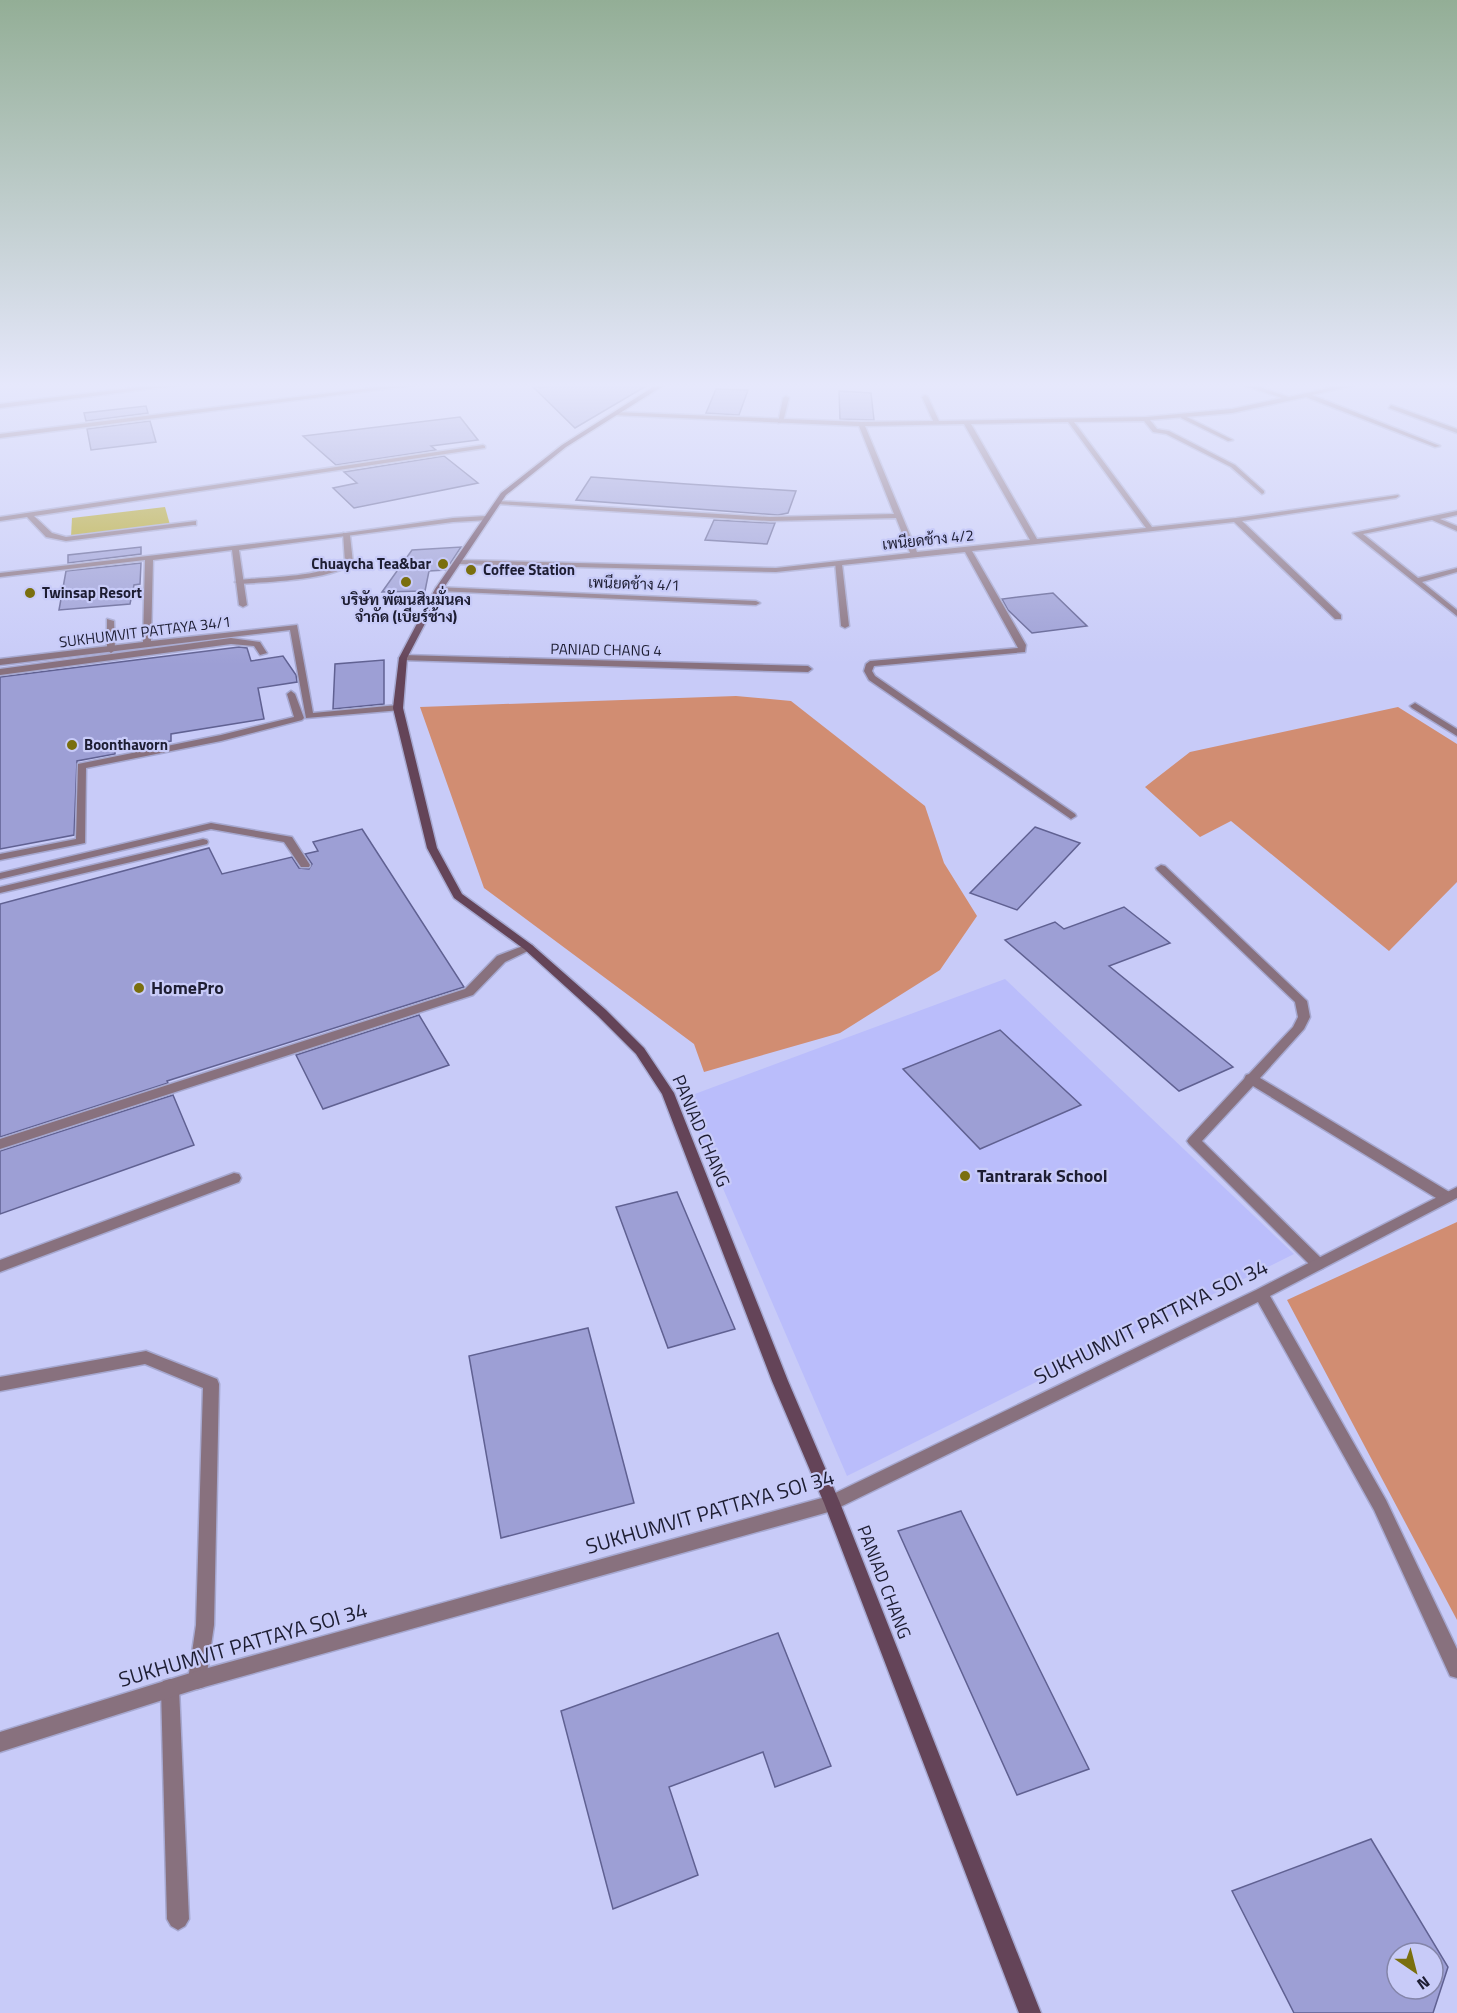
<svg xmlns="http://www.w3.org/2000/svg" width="1457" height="2013" font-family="'Titillium Web',Sarabun,sans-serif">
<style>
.built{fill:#babdfb}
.green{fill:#d18d72}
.water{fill:#b5a61b}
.building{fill:#9d9fd5;stroke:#606192;stroke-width:1.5;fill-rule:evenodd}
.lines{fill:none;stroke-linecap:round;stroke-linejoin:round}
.lane-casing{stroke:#a6a8d0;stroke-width:3}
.street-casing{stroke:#a6a8d0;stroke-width:3}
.secondary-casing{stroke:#a6a8d0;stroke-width:3}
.lane{fill:#88717e;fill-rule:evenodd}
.street{fill:#88717e;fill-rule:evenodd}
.secondary{fill:#644458;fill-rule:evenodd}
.poi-dot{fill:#7a6f0e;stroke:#c8cbf8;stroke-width:2}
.labels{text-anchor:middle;stroke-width:4.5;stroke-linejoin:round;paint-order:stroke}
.far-street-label{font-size:15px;fill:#1d1d32;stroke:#c8cbf8}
.far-poi-label{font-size:15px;font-weight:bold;fill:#1d1d32;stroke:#c8cbf8;text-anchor:start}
.poi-label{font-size:18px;font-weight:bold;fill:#1d1d32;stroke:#c8cbf8;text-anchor:start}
.street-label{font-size:18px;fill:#1d1d32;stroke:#c8cbf8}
.near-street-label{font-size:21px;fill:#1d1d32;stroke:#c8cbf8}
</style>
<rect width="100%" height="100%" fill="#c8cbf8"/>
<!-- built -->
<polygon class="built" points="1005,979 1294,1254 847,1476 684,1098"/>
<!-- green -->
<g class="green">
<polygon points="736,696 791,701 925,806 944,863 977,916 940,970 840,1033 704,1072 694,1044 484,888 420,707"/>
<polygon points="1398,707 1457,744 1457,882 1389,951 1231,821 1200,837 1145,787 1190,752"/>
<polygon points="1457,1222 1457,1620 1287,1300"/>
</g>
<!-- water -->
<polygon class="water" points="165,507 170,525 71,537 72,518"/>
<!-- building -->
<g class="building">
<polygon points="528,382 535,382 536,386 540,388 565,382 653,382 575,428"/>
<polygon points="716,389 748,390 739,415 706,413"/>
<polygon points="839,391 871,393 874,420 840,419"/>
<polygon points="146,406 148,413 86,421 84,413"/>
<polygon points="460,417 478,440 431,446 436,450 336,465 303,436"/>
<polygon points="150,421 156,442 91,450 87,429"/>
<polygon points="444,456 478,483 354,508 333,488 357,483 344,472"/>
<polygon points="591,477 687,484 796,491 788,513 778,515 576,500"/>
<polygon points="714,520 770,523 775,523 767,544 705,540"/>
<polygon points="141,547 141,554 68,563 68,555"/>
<polygon points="461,547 446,570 429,571 425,591 382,592 412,550"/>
<polygon points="141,563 140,584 134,585 130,604 59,610 66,571"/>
<polygon points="1053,593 1087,626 1032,633 1008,610 1002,599"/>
<polygon points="239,647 247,648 251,661 283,656 296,675 297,682 258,688 264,719 171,734 171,741 115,750 115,754 77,761 74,835 0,849 0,677"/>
<polygon points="384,660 384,704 333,709 335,664"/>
<polygon points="1035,827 1080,843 1017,910 970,893"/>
<polygon points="362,829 464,987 167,1081 168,1083 0,1137 0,904 209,848 222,874 292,857 299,868 309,869 312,864 305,854 318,851 313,842"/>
<polygon points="1124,907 1170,943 1109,966 1233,1067 1179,1091 1005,940 1055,922 1064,929"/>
<polygon points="419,1015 449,1065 323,1109 296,1055"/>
<polygon points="1000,1030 1081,1105 980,1149 903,1069"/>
<polygon points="173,1095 194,1145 0,1214 0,1151"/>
<polygon points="677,1192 735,1329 668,1348 616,1207"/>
<polygon points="588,1328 634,1503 501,1538 469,1356"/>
<polygon points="961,1511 1089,1769 1017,1795 898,1531"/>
<polygon points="778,1633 831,1766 775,1787 763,1752 669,1787 698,1875 613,1909 561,1711"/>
<path d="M1371 1839 1448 1967 1433 2013H1294L1232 1891ZM1397 1953H1433V1989H1397Z"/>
</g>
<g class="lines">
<!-- lane casing -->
<g class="lane-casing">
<g id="lane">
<polygon points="563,382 540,386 537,384 539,382"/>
<polygon points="786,396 789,398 783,422 778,423 783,398"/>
<polygon points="1181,416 1185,416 1233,440 1228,441 1181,418"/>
<polygon points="483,445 485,446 485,448 34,516 52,533 66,537 196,521 196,525 193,525 66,541 46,537 27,517 0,521 0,517"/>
<path d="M343 533 350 535 353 563C333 580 266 582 239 584L235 582 239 580C268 577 321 577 345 562Z"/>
<polygon points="835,562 842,564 849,626 845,628 841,626"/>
<polygon points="107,619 114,621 115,650 111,653 107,650"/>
<polygon points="231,638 260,642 267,653 260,655 254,646 231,644 0,675 0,669"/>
<polygon points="291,691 295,694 304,718 302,720 221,741 86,768 85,843 0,860 0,854 76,839 78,764 221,735 294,717 287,694"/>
<polygon points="1415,703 1457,729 1457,736 1412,708 1410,706"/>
<polygon points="211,823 292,837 310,865 309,867 301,867 284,842 211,829 0,879 0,873"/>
<polygon points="203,839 207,840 208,842 207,844 0,893 0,887"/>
<polygon points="1161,865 1165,866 1307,1001 1310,1017 1304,1029 1260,1078 1451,1193 1453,1197 1451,1201 1446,1202 1441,1201 1253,1086 1202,1141 1323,1260 1325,1264 1323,1268 1318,1270 1313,1268 1189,1144 1187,1141 1189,1138 1244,1079 1246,1075 1249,1074 1293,1027 1298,1017 1295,1002 1157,870 1156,868"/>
<polygon points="528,944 532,945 534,947 532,949 505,962 473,995 0,1149 0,1139 465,989 497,956"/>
<polygon points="234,1173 239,1174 241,1178 239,1182 0,1272 0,1260"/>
<polygon points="146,1351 217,1379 219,1384 214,1625 206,1680 204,1687 197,1689 190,1687 188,1680 196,1625 203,1388 145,1364 0,1391 0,1377"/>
<polygon points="170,1679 177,1681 179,1688 189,1919 185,1926 178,1930 171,1926 167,1919 161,1688 163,1681"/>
</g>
</g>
<!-- street casing -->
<g class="street-casing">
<g id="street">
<polygon points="181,382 202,382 0,408 0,404"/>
<polygon points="418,382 439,382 0,438 0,434"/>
<path d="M1234 382H1244L1289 397 1355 382H1368L1312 395 1440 446 1435 447 1306 397 1232 413 1150 420 1157 429 1169 431 1235 465 1264 491V493L1262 494 1231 467 1166 434 1153 432 1144 421 1074 422 1152 527 1236 518 1398 495 1399 496 1396 498 1242 521 1341 615V619H1335L1234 522 972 551 1026 645 1025 652 874 666 872 671 875 676 1075 814 1076 816 1071 819 869 680 864 671 866 664 870 661 1018 648 965 552 776 572 459 564 455 562 459 560 776 568 910 553 896 518 770 521 497 504V502L499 501 770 517 894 514 859 426 613 415 615 412 861 422 933 421 922 397 925 395 928 397 939 421 1146 417 1232 409 1282 398ZM1068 422 1069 423 1146 528 1037 539 971 424ZM964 424 1030 540 917 552 865 426Z"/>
<polygon points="1452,382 1457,382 1457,385"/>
<polygon points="1391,405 1457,429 1457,433 1389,408"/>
<polygon points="1457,511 1457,515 1440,519 1457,526 1457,531 1432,520 1363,534 1418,578 1457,568 1457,572 1422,582 1457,610 1457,616 1353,533"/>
<polygon points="486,516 490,518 489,520 453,522 239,550 247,605 243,607 239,605 232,550 153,560 151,641 297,625 313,713 398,705 401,706 401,710 306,718 290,630 0,665 0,659 143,642 145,560 0,577 0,573 346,533 453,518"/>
<polygon points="436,587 756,601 760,603 756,605 439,591 436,591"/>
<polygon points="403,655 808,666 812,669 808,672 400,660 399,658"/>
<polygon points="1457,1187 1457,1198 1270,1296 1386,1500 1457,1649 1457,1678 1450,1676 1374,1510 1258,1302 832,1511 197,1689 0,1752 0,1732 197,1671 829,1496 1256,1290"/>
</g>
</g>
<!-- secondary casing -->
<g class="secondary-casing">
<polygon id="secondary" points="661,382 669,382 566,447 506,495 443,589 407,658 403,708 437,848 462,894 532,945 606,1010 644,1048 674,1093 788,1381 840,1503 1041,2013 1019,2013 824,1503 772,1381 662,1094 636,1054 598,1016 524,949 454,898 427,848 393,708 399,658 435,589 501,493 562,445"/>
</g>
<!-- lane -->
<use href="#lane" class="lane"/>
<!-- street -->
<use href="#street" class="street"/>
<!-- secondary -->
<use href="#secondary" class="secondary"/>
</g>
<!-- sky -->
<linearGradient id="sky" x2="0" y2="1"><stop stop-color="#93ae96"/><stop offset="0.58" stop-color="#e6e8fc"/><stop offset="1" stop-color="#e6e8fc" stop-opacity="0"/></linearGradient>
<rect width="1457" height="664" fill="url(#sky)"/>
<!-- markers -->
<g class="poi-dot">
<circle cx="443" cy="564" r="6"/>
<circle cx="471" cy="570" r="6"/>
<circle cx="406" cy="582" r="6"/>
<circle cx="30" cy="593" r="6"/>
<circle cx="72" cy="745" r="6"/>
<circle cx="139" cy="988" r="6"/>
<circle cx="965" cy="1176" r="6"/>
</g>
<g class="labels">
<!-- far-street labels -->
<g class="far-street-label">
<text transform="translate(928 540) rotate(-6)" y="5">เพนียดช้าง 4/2</text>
<text transform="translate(634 584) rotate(2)" y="5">เพนียดช้าง 4/1</text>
<text transform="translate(145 632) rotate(-7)" y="5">SUKHUMVIT PATTAYA 34/1</text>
<text transform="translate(606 650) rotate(1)" y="5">PANIAD CHANG 4</text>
</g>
<!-- far-poi labels -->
<g class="far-poi-label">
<text x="431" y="569" text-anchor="end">Chuaycha Tea&amp;bar</text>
<text x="483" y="575">Coffee Station</text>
<text x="42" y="598">Twinsap Resort</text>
<text x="406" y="605" text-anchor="middle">บริษัท พัฒนสินมั่นคง<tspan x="406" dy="17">จำกัด (เบียร์ช้าง)</tspan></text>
<text x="84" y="750">Boonthavorn</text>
</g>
<!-- poi labels -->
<g class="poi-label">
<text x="151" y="994">HomePro</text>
<text x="977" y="1182">Tantrarak School</text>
</g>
<!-- street labels -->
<g class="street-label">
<text transform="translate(701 1131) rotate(67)" y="6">PANIAD CHANG</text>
<text transform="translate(884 1582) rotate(69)" y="6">PANIAD CHANG</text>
</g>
<!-- near-street labels -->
<g class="near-street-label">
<text transform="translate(1151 1322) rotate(-26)" y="7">SUKHUMVIT PATTAYA SOI 34</text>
<text transform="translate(710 1512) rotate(-16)" y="7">SUKHUMVIT PATTAYA SOI 34</text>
<text transform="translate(243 1645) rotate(-16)" y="7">SUKHUMVIT PATTAYA SOI 34</text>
</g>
</g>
<!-- north arrow -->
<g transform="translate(1415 1971) rotate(145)"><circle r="28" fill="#c8cbf8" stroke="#8485a9" stroke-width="1.5"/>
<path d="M0-4.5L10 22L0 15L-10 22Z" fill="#7a6f0e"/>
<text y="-9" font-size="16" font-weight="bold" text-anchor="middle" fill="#1d1d32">N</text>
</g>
</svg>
